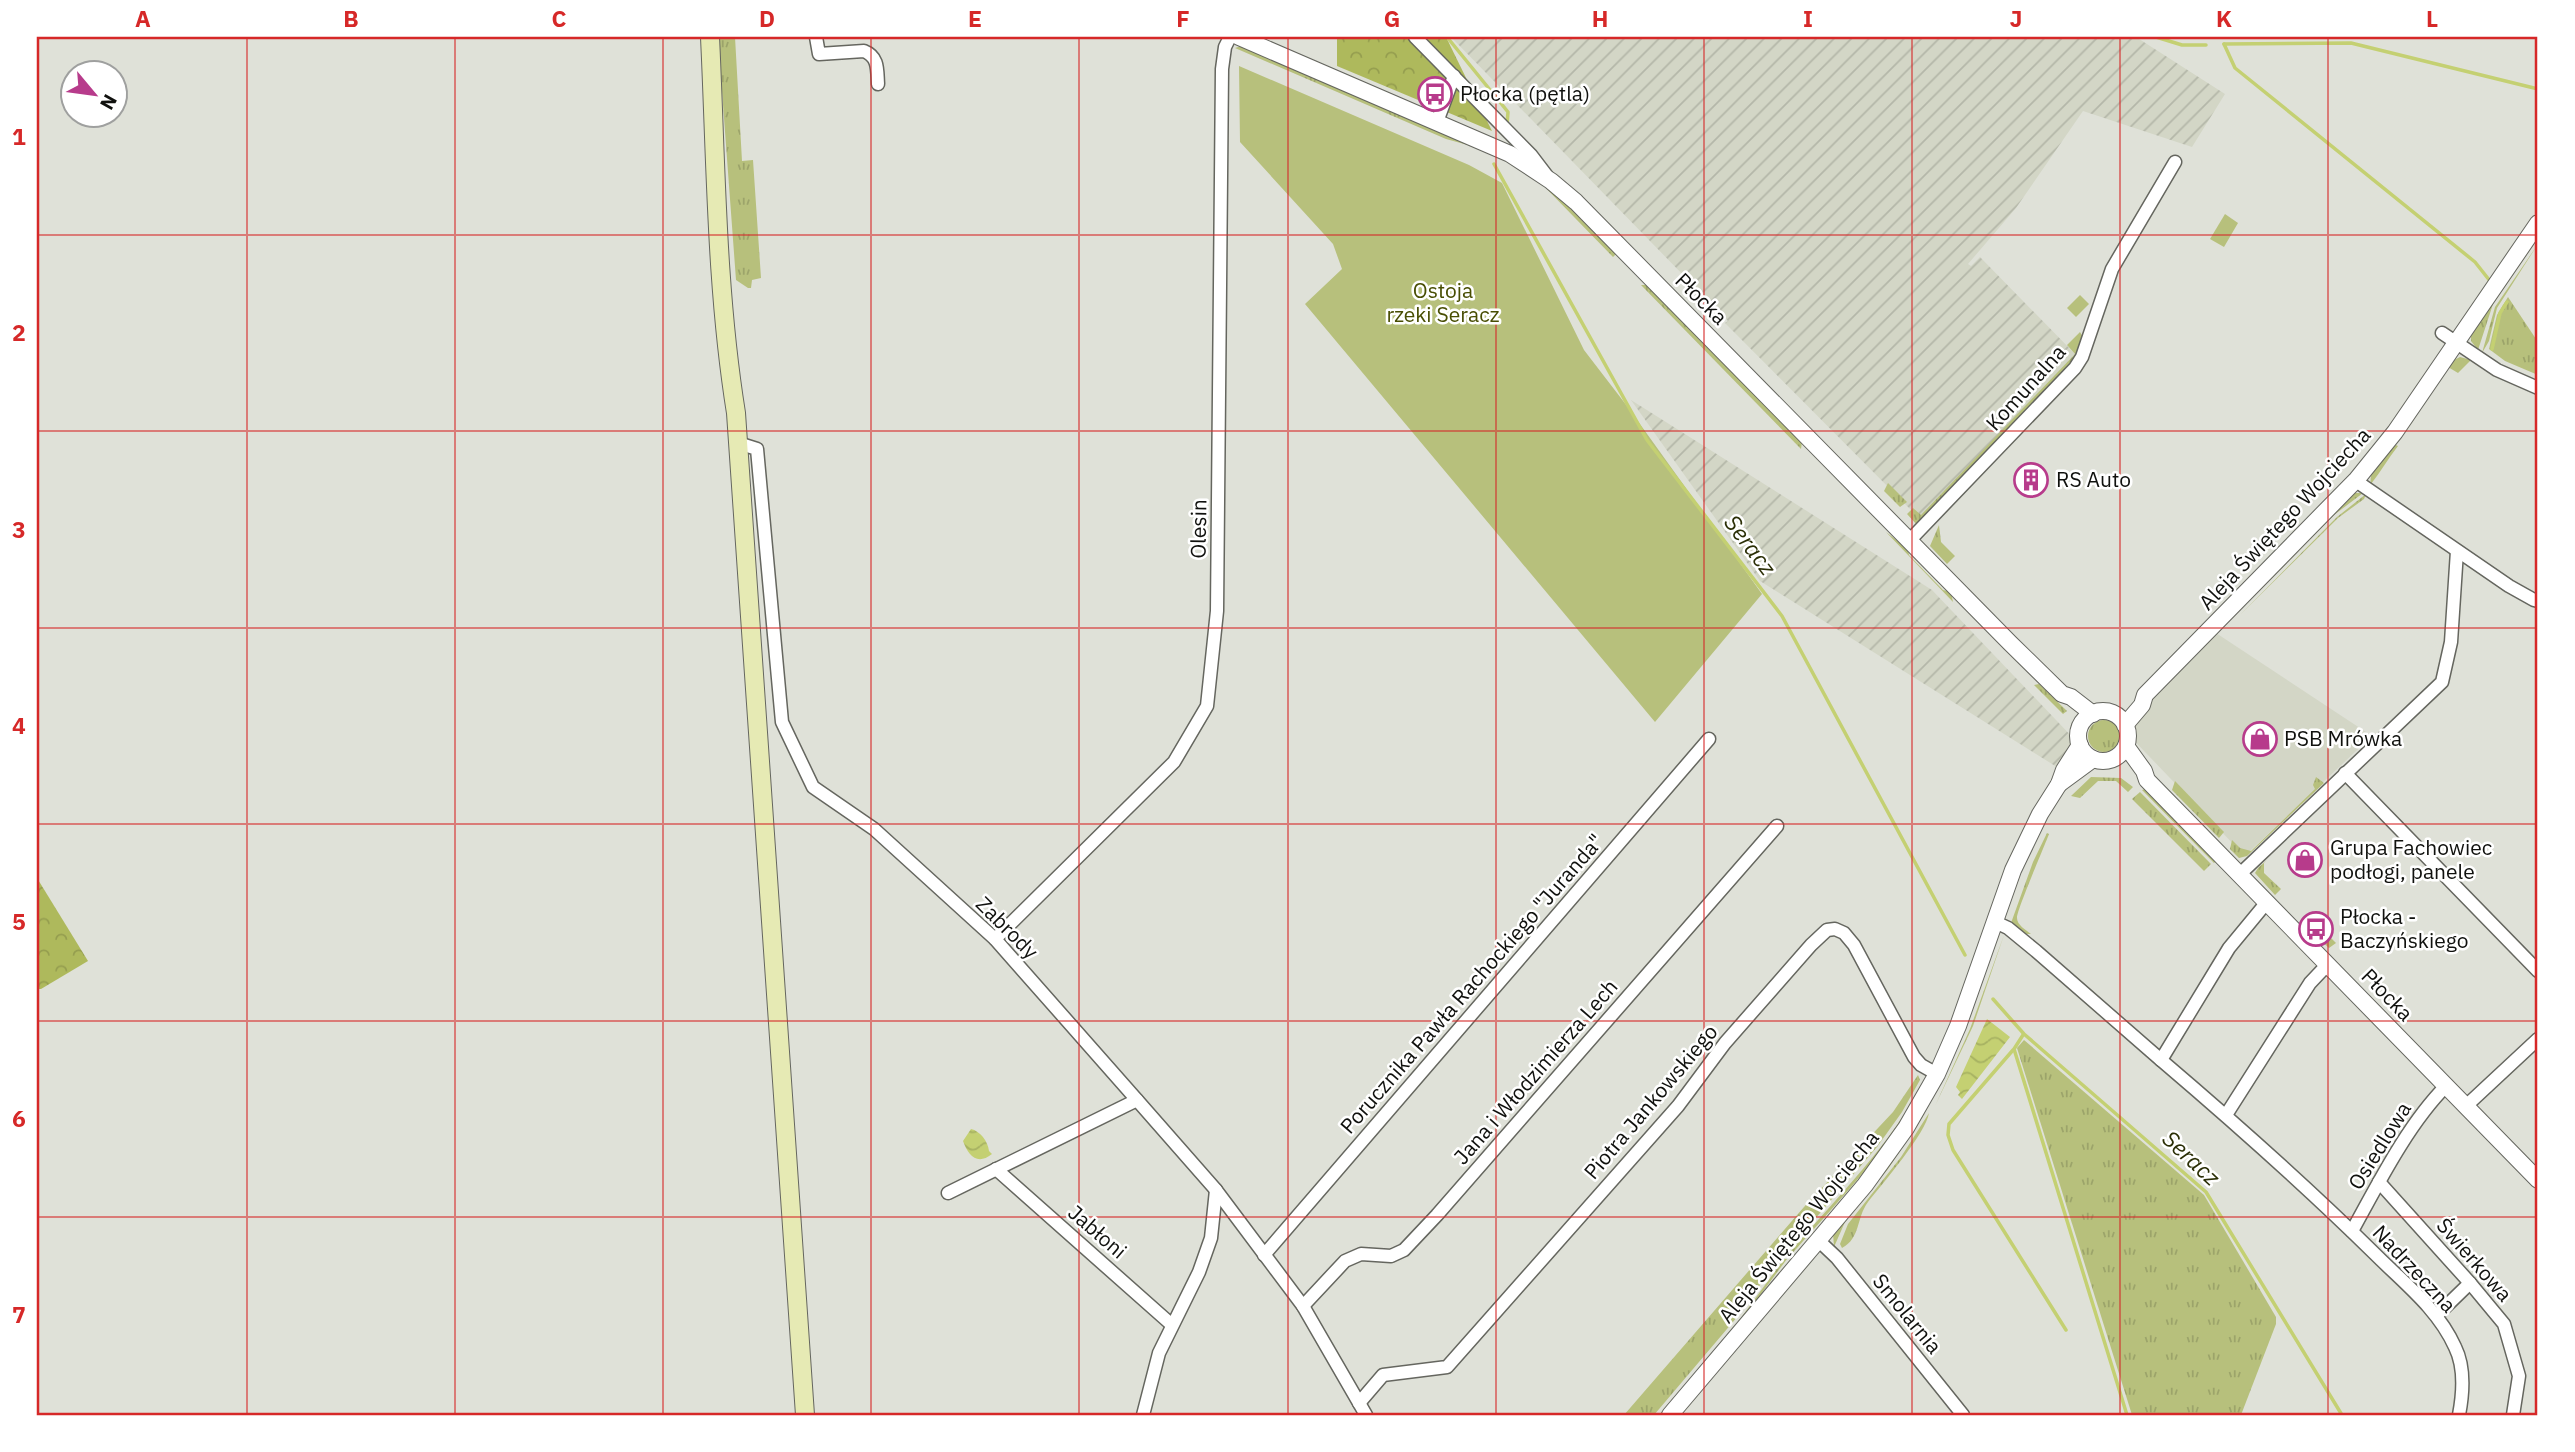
<svg xmlns="http://www.w3.org/2000/svg" width="2575" height="1452" font-family="'IBM Plex Sans',sans-serif">
<style>
.built{fill:#d3d6c6}
.industrial{fill:url(#industrial-furrows)}
.grass{fill:url(#grass-tufts)}
.forest{fill:url(#forest-crowns)}
.park{fill:#b7c07c}
.water{fill:url(#water-waves)}
.lines{fill:none;stroke-linecap:round;stroke-linejoin:round}
.stream{stroke:#c4d072;stroke-width:3.5}
.minor-casing{stroke:#65665f;stroke-width:15}
.tertiary-casing{stroke:#65665f;stroke-width:18}
.secondary-casing{stroke:#65665f;stroke-width:20}
.minor{stroke:#fff;stroke-width:12}
.tertiary{stroke:#fff;stroke-width:16}
.secondary{stroke:#e6eab4;stroke-width:18}
.grid{fill:none;stroke:#d62828;stroke-width:2;stroke-opacity:0.55}
.labels{text-anchor:middle;stroke-width:5;stroke-linejoin:round;paint-order:stroke}
.poi-label{font-size:21px;fill:#10110e;stroke:#fff;text-anchor:start}
.park-label{font-size:21px;fill:#484e03;stroke:#fff}
.street-label{font-size:21px;fill:#10110e;stroke:#fff}
.water-label{font-size:23px;font-style:italic;fill:#2b2f06;stroke:#fff}
.neatline{fill:none;stroke:#d62828;stroke-width:2.5}
.grid-label{font-size:23px;text-anchor:middle;font-weight:bold;fill:#d62828}
</style>
<defs>
<pattern id="industrial-furrows" width="10" height="10" patternUnits="userSpaceOnUse" patternTransform="scale(1.75)"><rect width="10" height="10" fill="#d3d6c6"/><path d="M-1 1l2-2M0 10L10 0M9 11l2-2" fill="none" stroke="#b4b7a9"/></pattern>
<pattern id="grass-tufts" width="24" height="20" patternUnits="userSpaceOnUse" patternTransform="scale(1.75)"><rect width="24" height="20" fill="#b7c07c"/><path d="M3 7l-1-3M5 7V3M7 7l1-3M15 17l-1-3M17 17v-4M19 17l1-3" fill="none" stroke="#9ca46a"/></pattern>
<pattern id="forest-crowns" width="20" height="18" patternUnits="userSpaceOnUse" patternTransform="scale(1.75)"><rect width="20" height="18" fill="#aeb95c"/><path d="M2 6a3 3 0 1 1 6 0M12 15a3 3 0 1 1 6 0" fill="none" stroke="#959e4f"/></pattern>
<pattern id="water-waves" width="16" height="10" patternUnits="userSpaceOnUse" patternTransform="scale(1.75)"><rect width="16" height="10" fill="#c4d072"/><path d="M0 5q4-4 8 0t8 0" fill="none" stroke="#a7b262"/></pattern>
</defs>
<rect width="100%" height="100%" fill="#dfe1d8"/>
<!-- built -->
<polygon class="built" points="2216,633 2372,736 2250,851 2240,851 2122,728"/>
<!-- industrial -->
<g class="industrial">
<polygon points="1451,37 2136,37 2225,94 2192,147 2083,111 2016,208 1968,264 1971,266 1980,257 2075,354 1919,518 1725,323 1728,321"/>
<polygon points="1631,400 1932,590 2076,741 2060,769 1760,581"/>
</g>
<!-- grass -->
<g class="grass">
<polygon points="718,37 735,37 742,161 753,160 761,278 752,280 751,288 748,288 736,280"/>
<path d="M1241 46 1247 47 1481 148C1544 176 1571 206 1617 253L1613 257 1538 180 1501 158 1475 147 1446 139 1235 48Z"/>
<polygon points="2538,234 2538,238 2493,304 2478,350 2471,341 2471,333"/>
<polygon points="2538,244 2497,308 2489,341 2482,353 2495,307"/>
<polygon points="1641,285 1646,285 1802,442 1801,449"/>
<polygon points="2508,297 2538,342 2538,375 2505,361 2489,349 2497,315"/>
<polygon points="2080,332 2083,337 2073,363 1918,526 1907,514 1913,508 1921,515 2075,354 2067,345"/>
<polygon points="2460,357 2471,360 2458,373 2448,367 2454,360"/>
<path d="M2396 445 2398 446C2388 459 2381 471 2371 484 2368 468 2385 455 2396 445Z"/>
<polygon points="1888,483 1907,502 1900,507 1884,491"/>
<polygon points="2353,493 2363,493 2334,515 2191,660 2191,657"/>
<polygon points="2366,494 2364,499 2338,518 2241,614 2337,517"/>
<polygon points="1939,525 1941,542 1955,556 1947,564 1930,546"/>
<polygon points="1886,532 1908,549 1909,555 1943,590 1951,592 1953,602"/>
<polygon points="2039,684 2067,711 2063,714 2034,685"/>
<circle cx="2104" cy="736" r="16"/>
<polygon points="2091,777 2121,778 2133,787 2128,792 2116,781 2098,781 2080,798 2071,796"/>
<polygon points="2316,777 2324,783 2247,856 2239,858 2230,849 2232,840 2240,848 2251,851 2315,789 2313,785"/>
<polygon points="2175,781 2224,832 2219,838 2172,790"/>
<polygon points="2145,789 2216,861 2214,863 2142,790"/>
<polygon points="2140,792 2211,864 2204,871 2132,799"/>
<path d="M2047 833 2049 834C2045 845 2016 912 2017 918 2017 925 2026 930 2031 934H2025L2011 923 2033 862Z"/>
<polygon points="2267,860 2264,863 2264,873 2281,889 2275,895 2255,873 2258,868"/>
<polygon points="2308,915 2336,943 2329,948 2302,923"/>
<polygon points="2004,935 1973,1026 1935,1106 1970,1029"/>
<polygon points="2024,1040 2204,1195 2276,1317 2276,1324 2241,1415 2132,1415 2017,1048"/>
<polygon points="1918,1075 1920,1080 1902,1112 1877,1147 1770,1271 1738,1316 1654,1415 1624,1415 1804,1207 1893,1112"/>
<path d="M1924 1080C1921 1116 1819 1222 1792 1254L1791 1251C1838 1196 1891 1145 1924 1080Z"/>
<polygon points="1926,1112 1888,1169 1845,1222 1834,1247 1833,1233"/>
<path d="M1929 1113C1926 1133 1883 1183 1868 1202 1856 1218 1861 1238 1842 1248L1840 1244 1848 1224 1901 1157Z"/>
<polygon points="1784,1259 1787,1259 1738,1325 1662,1415 1659,1415 1735,1326"/>
</g>
<!-- forest -->
<g class="forest">
<polygon points="1337,37 1446,37 1492,131 1337,66"/>
<polygon points="37,878 88,961 41,989 37,989"/>
</g>
<!-- park -->
<g class="park">
<polygon points="1239,66 1469,165 1502,183 1584,350 1627,406 1762,594 1655,722 1305,304 1342,269 1333,244 1240,142"/>
<polygon points="2225,214 2238,223 2224,247 2210,239"/>
<polygon points="2080,295 2089,304 2076,317 2067,308"/>
</g>
<!-- water -->
<g class="water">
<polygon points="1987,1019 2010,1037 1962,1099 1958,1095 1960,1092 1956,1087"/>
<path d="M971 1129C980 1131 988 1141 989 1151L992 1154C977 1166 968 1155 963 1141Z"/>
</g>
<g class="lines">
<!-- stream -->
<g class="stream">
<polyline points="1447,37 1508,112 1507,125"/>
<polyline points="2156,37 2182,45 2206,45"/>
<polyline points="2224,44 2235,68 2475,262 2490,281"/>
<polyline points="2224,44 2351,43 2538,89"/>
<polyline points="1494,164 1647,440 1782,616 1965,955"/>
<polyline points="2492,349 2500,313 2507,302"/>
<polyline points="1993,999 2024,1034 2206,1192 2342,1415"/>
<polyline points="2023,1035 2014,1049 2127,1415"/>
<polyline points="2013,1050 1949,1124 1948,1135 1953,1150 2066,1330"/>
</g>
<!-- minor casing -->
<g class="minor-casing">
<g id="minor">
<path d="M816 37 819 54 864 51C879 57 877 70 878 84"/>
<polyline points="1415,37 1531,155 1547,176"/>
<polyline points="1437,122 1454,76"/>
<polyline points="2442,333 2497,370 2538,388"/>
<polyline points="738,443 757,449 782,722 813,787 874,829 995,939 1137,1100 1216,1190 1303,1306 1366,1415"/>
<polyline points="2356,481 2509,586 2534,600 2538,601"/>
<polyline points="1909,541 2075,368 2082,357 2112,269 2175,162"/>
<polyline points="2345,773 2538,971"/>
<polyline points="2240,874 2442,682 2451,642 2457,551"/>
<polyline points="1995,922 2008,928 2036,951 2161,1060 2229,948 2267,902"/>
<polyline points="995,939 1174,762 1207,706 1217,611 1222,69 1225,47 1230,37"/>
<path d="M2161 1060C2235 1123 2307 1187 2375 1254 2404 1283 2438 1309 2455 1347 2465 1367 2463 1394 2459 1415"/>
<polyline points="2466,1106 2538,1039"/>
<polyline points="2226,1115 2310,983 2328,964"/>
<polyline points="996,1169 1172,1325"/>
<polyline points="2379,1182 2470,1283 2504,1324 2519,1376 2513,1415"/>
<polyline points="948,1193 1137,1100"/>
<path d="M2352 1231C2378 1184 2408 1124 2446 1086"/>
<polyline points="1818,1240 1837,1258 1963,1415"/>
<polyline points="1264,1255 1709,739"/>
<polyline points="1303,1306 1345,1261 1361,1254 1391,1256 1404,1250 1437,1215 1777,826"/>
<polyline points="2437,1315 2470,1283"/>
<polyline points="1359,1403 1383,1375 1447,1367 1678,1106 1725,1043 1811,945 1827,930 1835,929 1844,933 1854,945 1914,1057 1921,1065 1937,1074"/>
<polyline points="1143,1415 1159,1353 1199,1272 1211,1238 1216,1190"/>
</g>
</g>
<!-- tertiary casing -->
<g class="tertiary-casing">
<g id="tertiary">
<polyline points="1239,37 1510,154 1551,181 1576,202 2010,643 2062,694 2071,697 2093,714"/>
<circle cx="2103" cy="736" r="25"/>
<polyline points="2125,725 2142,705 2145,695 2357,479 2395,432 2538,223"/>
<polyline points="2126,746 2144,771 2147,780 2538,1180"/>
<polyline points="2059,784 2093,759"/>
<polyline points="1670,1415 1865,1185 1906,1128 1937,1074 1958,1026 2013,870 2040,814 2059,784 2064,770 2080,745"/>
</g>
</g>
<!-- secondary casing -->
<g class="secondary-casing">
<path id="secondary" d="M710 37C716 162 716 288 736 413L805 1415"/>
</g>
<!-- minor -->
<use href="#minor" class="minor"/>
<!-- tertiary -->
<use href="#tertiary" class="tertiary"/>
<!-- secondary -->
<use href="#secondary" class="secondary"/>
</g>
<!-- grid -->
<path class="grid" d="M247 37V1415M455 37V1415M663 37V1415M871 37V1415M1079 37V1415M1288 37V1415M1496 37V1415M1704 37V1415M1912 37V1415M2120 37V1415M2328 37V1415M37 235H2538M37 431H2538M37 628H2538M37 824H2538M37 1021H2538M37 1217H2538"/>
<!-- icons -->
<defs>
<g id="bus-ring" transform="scale(1.75)"><circle r="9.5" fill="#fff" stroke="#b73b8b" stroke-width="1.5"/><path d="M-5-6H5V4H4V6H2V4H-2V6H-4V4H-5ZM-3.5-4V0h7V-4ZM-3.5 1.2v1.5H-2V1.2ZM2 1.2v1.5H3.5V1.2Z" fill="#b73b8b"/></g>
<g id="building-ring" transform="scale(1.75)"><circle r="9.5" fill="#fff" stroke="#b73b8b" stroke-width="1.5"/><path d="M-4-6H4V6H1V3H-1V6H-4ZM-2.5-4.3h1.7v1.8h-1.7ZM.8-4.3h1.7v1.8H.8ZM-2.5-1h1.7V.8h-1.7ZM.8-1h1.7V.8H.8Z" fill="#b73b8b"/></g>
<g id="shop-ring" transform="scale(1.75)"><circle r="9.5" fill="#fff" stroke="#b73b8b" stroke-width="1.5"/><path d="M-5-2.5h2.3a2.7 3.5 0 0 1 5.4 0H5L5.5 6h-11ZM-1.5-2.5h3a1.5 2.3 0 0 0-3 0Z" fill="#b73b8b"/></g>
</defs>
<g fill-rule="evenodd">
<use href="#bus-ring" x="1435" y="94"/>
<use href="#building-ring" x="2031" y="480"/>
<use href="#shop-ring" x="2260" y="739"/>
<use href="#shop-ring" x="2305" y="860"/>
<use href="#bus-ring" x="2316" y="929"/>
</g>
<g class="labels">
<!-- poi labels -->
<g class="poi-label">
<text x="1460" y="101">Płocka (pętla)</text>
<text x="2056" y="487">RS Auto</text>
<text x="2284" y="746">PSB Mrówka</text>
<text x="2330" y="855">Grupa Fachowiec<tspan x="2330" dy="24">podłogi, panele</tspan></text>
<text x="2340" y="924">Płocka -<tspan x="2340" dy="24">Baczyńskiego</tspan></text>
</g>
<!-- park labels -->
<g class="park-label">
<text x="1443" y="298">Ostoja<tspan x="1443" dy="24">rzeki Seracz</tspan></text>
</g>
<!-- street labels -->
<g class="street-label">
<text transform="translate(1701 299) rotate(45)" y="7">Płocka</text>
<text transform="translate(2026 388) rotate(-48)" y="7">Komunalna</text>
<text transform="translate(2285 519) rotate(-47)" y="7">Aleja Świętego Wojciecha</text>
<text transform="translate(1199 529) rotate(-89)" y="7">Olesin</text>
<text transform="translate(1007 928) rotate(45)" y="7">Zabrody</text>
<text transform="translate(1472 984) rotate(-49)" y="7">Porucznika Pawła Rachockiego "Juranda"</text>
<text transform="translate(2387 995) rotate(46)" y="7">Płocka</text>
<text transform="translate(1536 1072) rotate(-49)" y="7">Jana i Włodzimierza Lech</text>
<text transform="translate(1651 1102) rotate(-50)" y="7">Piotra Jankowskiego</text>
<text transform="translate(2380 1146) rotate(-58)" y="7">Osiedlowa</text>
<text transform="translate(1799 1227) rotate(-51)" y="7">Aleja Świętego Wojciecha</text>
<text transform="translate(1097 1232) rotate(41)" y="7">Jabłoni</text>
<text transform="translate(2474 1260) rotate(49)" y="7">Świerkowa</text>
<text transform="translate(2414 1269) rotate(47)" y="7">Nadrzeczna</text>
<text transform="translate(1907 1314) rotate(51)" y="7">Smolarnia</text>
</g>
<!-- water labels -->
<g class="water-label">
<text transform="translate(1750 545) rotate(53)" y="8">Seracz</text>
<text transform="translate(2191 1158) rotate(43)" y="8">Seracz</text>
</g>
</g>
<!-- border -->
<rect width="2575" height="1452" fill="none" stroke="#ffffff" stroke-width="77"/>
<!-- north arrow -->
<g transform="translate(94 94) rotate(119)"><circle r="33" fill="#ffffff" stroke="#9fa09f" stroke-width="2"/>
<path d="M0-5L12 26L0 18L-12 26Z" fill="#b73b8b"/>
<text y="-10" font-size="19" font-weight="bold" text-anchor="middle" fill="#10110e">N</text>
</g>
<rect x="38" y="38" width="2498" height="1376" class="neatline"/>
<g class="grid-label">
<text x="143" y="27">A</text>
<text x="351" y="27">B</text>
<text x="559" y="27">C</text>
<text x="767" y="27">D</text>
<text x="975" y="27">E</text>
<text x="1183" y="27">F</text>
<text x="1392" y="27">G</text>
<text x="1600" y="27">H</text>
<text x="1808" y="27">I</text>
<text x="2016" y="27">J</text>
<text x="2224" y="27">K</text>
<text x="2432" y="27">L</text>
<text x="19" y="145">1</text>
<text x="19" y="341">2</text>
<text x="19" y="538">3</text>
<text x="19" y="734">4</text>
<text x="19" y="930">5</text>
<text x="19" y="1127">6</text>
<text x="19" y="1323">7</text>
</g>
</svg>
